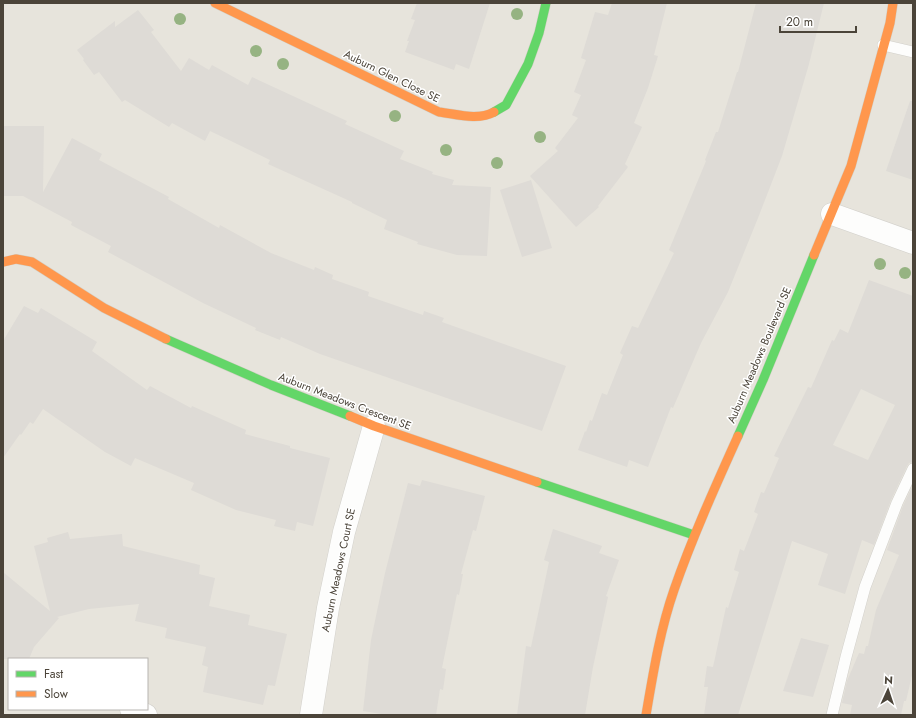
<svg xmlns="http://www.w3.org/2000/svg" width="916" height="718" font-family="Jost,sans-serif">
<style>
.residential{fill:#e7e4dc;fill-rule:evenodd}
.building{fill:#dedbd6;fill-rule:evenodd}
.lines{fill:none;stroke-linecap:round;stroke-linejoin:round}
.lane-casing{stroke:#d2d0cb;stroke-width:12}
.street-casing{stroke:#d2d0cb;stroke-width:23}
.fast-casing{stroke:#d3cfc5;stroke-width:10}
.slow-casing{stroke:#d3cfc5;stroke-width:10}
.lane{stroke:#fdfdfc;stroke-width:11}
.street{stroke:#fdfdfc;stroke-width:22}
.fast{stroke:#63d668;stroke-width:9}
.slow{stroke:#ff974d;stroke-width:9}
.tree{fill:#96b382}
.labels{text-anchor:middle;stroke-width:3;stroke-linejoin:round;paint-order:stroke}
.street-label{font-size:11px;fill:#4b4439;stroke:#fff}
</style>
<rect width="100%" height="100%" fill="#f4f2ee"/>
<!-- residential -->
<path class="residential" d="M3 3H913V715H3ZM9 659H147V709H9Z"/>
<!-- building -->
<g class="building">
<polygon points="417,3 490,3 469,69 456,64 454,70 405,52 409,41 407,41 415,20 411,19"/>
<polygon points="612,3 667,3 654,55 658,56 648,88 634,123 642,127 625,164 628,167 598,206 599,207 576,227 530,176 558,151 555,148 578,118 572,115 581,95 574,92 586,60 581,58 595,12 608,15"/>
<polygon points="756,3 824,3 809,64 782,156 758,218 728,292 701,343 673,408 671,407 648,467 629,460 627,467 578,450 585,431 586,432 590,420 592,421 602,393 607,395 623,355 620,353 632,326 638,328 674,253 669,250 706,161 705,160 716,132 718,132 737,72 738,72"/>
<polygon points="138,10 154,30 151,32 181,71 189,58 209,70 212,65 248,85 252,77 347,121 345,124 404,151 400,159 433,172 432,174 454,180 452,185 491,187 487,256 457,255 417,244 418,242 384,229 387,220 352,203 352,202 268,164 270,160 233,142 210,131 205,141 172,123 169,127 125,100 122,102 99,72 94,75 83,60 84,59 77,50 115,21 115,27"/>
<polygon points="910,101 913,101 913,180 886,171"/>
<polygon points="3,126 44,126 43,192 72,138 102,154 99,160 169,197 168,199 219,228 220,225 271,253 314,270 315,267 333,275 332,279 369,292 368,296 423,315 424,311 444,318 442,322 566,366 542,431 320,354 281,337 280,340 255,330 256,328 203,303 108,252 111,246 71,225 72,222 23,196 3,196"/>
<polygon points="531,180 552,248 522,257 500,190"/>
<path d="M869 280 913 296V462L909 463 907 466 891 500 874 545 862 540 845 594 818 585 828 554 792 541 738 715H704L708 687H704L707 666 713 667 726 607 728 608 739 572 734 570 740 549 744 551 758 514 754 512 761 492 764 493 779 458 774 456 808 387 811 388 832 340 834 341 840 329 848 333ZM861 389 895 405 868 460 833 445Z"/>
<polygon points="24,306 38,313 41,308 97,342 92,351 147,390 150,386 191,408 192,406 246,430 245,434 290,446 290,448 330,458 313,526 297,522 295,531 274,526 276,520 236,510 191,490 194,483 135,458 131,466 105,452 43,409 33,424 30,422 21,435 20,434 3,458 3,341"/>
<polygon points="422,480 485,496 476,531 473,530 461,574 463,574 459,595 457,594 442,668 446,669 443,690 440,689 436,715 388,715 363,711 371,640 385,573 408,483 420,486"/>
<polygon points="913,485 913,671 906,701 904,701 901,715 850,715 852,705 842,703 847,681 859,653 864,654 866,646 868,646 876,610 899,555 887,550 903,506"/>
<polygon points="553,529 602,546 599,553 619,560 606,596 608,597 593,667 585,715 517,715 526,646 531,647 549,562 544,560"/>
<polygon points="68,532 70,539 122,534 123,546 200,565 199,574 215,578 209,606 250,615 248,625 287,634 275,686 268,685 263,705 203,692 208,667 202,665 206,647 165,638 167,628 135,621 139,604 89,609 57,617 59,618 34,647 29,659 3,659 3,572 50,611 34,546 48,542 47,538"/>
<polygon points="801,638 829,645 813,697 783,691"/>
</g>
<g class="lines">
<!-- lane casing -->
<g class="lane-casing">
<g id="lane">
<polyline points="883,45 913,52"/>
<polyline points="832,715 846,657 865,587 897,503 913,469"/>
</g>
</g>
<!-- street casing -->
<g class="street-casing">
<g id="street">
<polyline points="832,214 913,243"/>
<polyline points="131,709 146,715"/>
<polyline points="311,715 328,608 344,532 374,426"/>
</g>
</g>
<!-- fast casing -->
<g class="fast-casing">
<g id="fast">
<polyline points="494,112 506,105 528,64 539,33 546,3"/>
<polyline points="166,339 271,385 350,416"/>
<polyline points="738,436 763,380 814,255"/>
<polyline points="537,482 694,535"/>
</g>
</g>
<!-- slow casing -->
<g class="slow-casing">
<g id="slow">
<path d="M215 3 439 112C456 114 478 121 494 112"/>
<polyline points="814,255 851,166 890,23 893,3"/>
<polyline points="3,262 16,259 32,262 104,308 166,339"/>
<polyline points="350,416 374,426 537,482"/>
<path d="M646 715C653 674 660 630 674 590 692 538 715 487 738 436"/>
</g>
</g>
<!-- lane -->
<use href="#lane" class="lane"/>
<!-- street -->
<use href="#street" class="street"/>
<!-- fast -->
<use href="#fast" class="fast"/>
<!-- slow -->
<use href="#slow" class="slow"/>
</g>
<!-- trees -->
<g class="tree">
<circle cx="517" cy="14" r="6"/>
<circle cx="180" cy="19" r="6"/>
<circle cx="256" cy="51" r="6"/>
<circle cx="283" cy="64" r="6"/>
<circle cx="395" cy="116" r="6"/>
<circle cx="540" cy="137" r="6"/>
<circle cx="446" cy="150" r="6"/>
<circle cx="497" cy="163" r="6"/>
<circle cx="880" cy="264" r="6"/>
<circle cx="905" cy="273" r="6"/>
</g>
<g class="labels">
<!-- street labels -->
<g class="street-label">
<text transform="translate(392 76) rotate(26)" y="4">Auburn Glen Close SE</text>
<text transform="translate(759 355) rotate(-67)" y="4">Auburn Meadows Boulevard SE</text>
<text transform="translate(345 401) rotate(21)" y="4">Auburn Meadows Crescent SE</text>
<text transform="translate(338 570) rotate(-78)" y="4">Auburn Meadows Court SE</text>
</g>
</g>
<!-- border -->
<rect width="916" height="718" fill="none" stroke="#4b4439" stroke-width="8"/>
<!-- legend -->
<rect x="8" y="658" width="140" height="52" fill="#ffffff" stroke="#b7b4b0"/>
<rect x="16" y="671" width="20" height="6" fill="#63d668" stroke="#b7b4b0"/>
<text x="44" y="678" font-size="12" fill="#4b4439">Fast</text>
<rect x="16" y="691" width="20" height="6" fill="#ff974d" stroke="#b7b4b0"/>
<text x="44" y="698" font-size="12" fill="#4b4439">Slow</text>
<!-- north arrow -->
<g transform="translate(888 690) rotate(3)" stroke="#ffffff" stroke-width="3" paint-order="stroke">
<path d="M0-3L7 15L0 10L-7 15Z" fill="#4b4439"/>
<text y="-6" font-size="11" font-weight="bold" text-anchor="middle" fill="#4b4439">N</text>
</g>
<!-- scale -->
<path d="M780 26v6h76v-6" fill="none" stroke="#4b4439" stroke-width="2"/>
<text x="786" y="26" font-size="12" fill="#4b4439" stroke="#ffffff" stroke-width="3" paint-order="stroke">20 m</text>
</svg>
